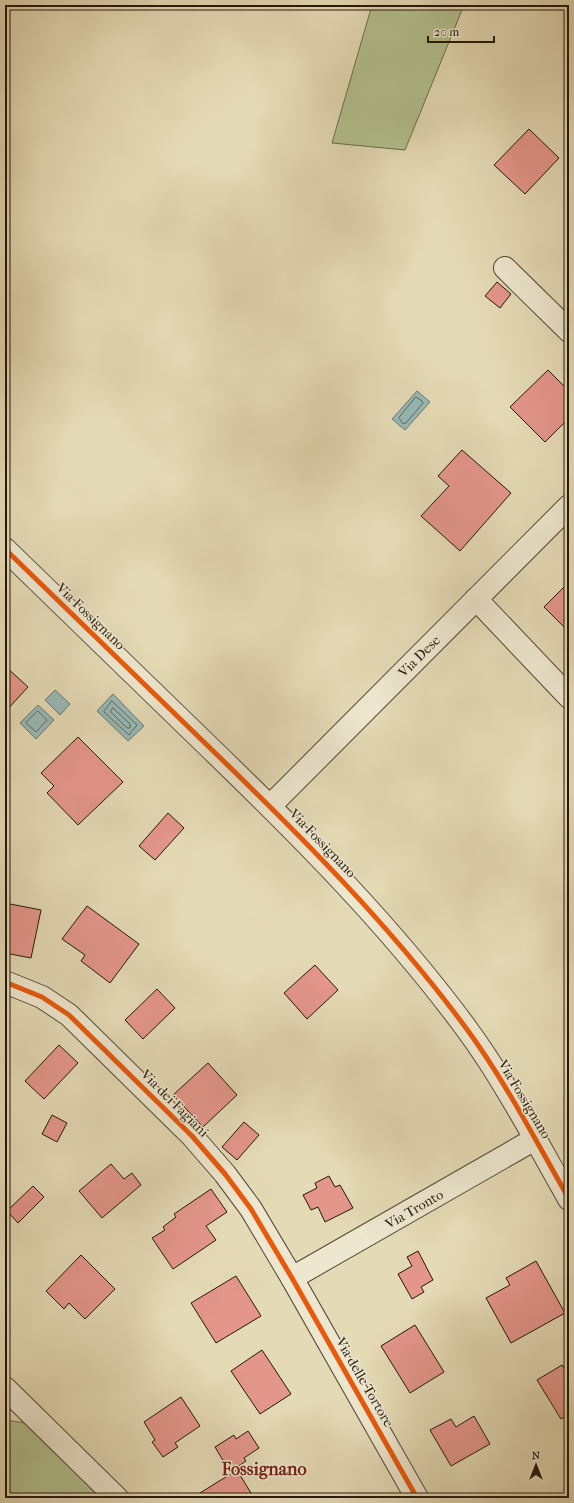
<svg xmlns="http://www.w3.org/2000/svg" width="574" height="1503" font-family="'IM FELL French Canon',serif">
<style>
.green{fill:#b2c08e;stroke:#6a6c4c}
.water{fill:#98b9b6;stroke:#697871}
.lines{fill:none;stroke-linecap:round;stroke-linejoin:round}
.shore{stroke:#5d6860;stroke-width:1}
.building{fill:#e4968b;stroke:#221709}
.minor-casing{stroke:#524834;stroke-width:24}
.tertiary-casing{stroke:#524834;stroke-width:24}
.minor{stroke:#ede7cf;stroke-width:22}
.tertiary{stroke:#ede7cf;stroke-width:22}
.cycleway-casing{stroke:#ede7cf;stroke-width:8}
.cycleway{stroke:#e8590c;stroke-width:5}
.labels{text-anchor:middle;stroke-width:3;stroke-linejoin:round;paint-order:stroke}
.street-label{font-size:14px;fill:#221709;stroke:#ede7cf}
.district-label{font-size:18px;font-weight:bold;fill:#7a1f14;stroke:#ede7cf}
</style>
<rect width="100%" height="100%" fill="#e4dab5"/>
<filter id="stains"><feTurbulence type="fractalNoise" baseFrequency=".005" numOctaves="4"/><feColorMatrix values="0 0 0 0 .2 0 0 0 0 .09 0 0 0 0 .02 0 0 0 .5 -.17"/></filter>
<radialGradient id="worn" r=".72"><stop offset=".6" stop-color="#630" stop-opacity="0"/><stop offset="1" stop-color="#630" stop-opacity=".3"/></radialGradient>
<!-- green -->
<g class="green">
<polygon points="372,5 464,5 405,150 332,143"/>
<polygon points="5,1420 25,1423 106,1498 5,1498"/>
</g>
<!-- water -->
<g class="water">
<polygon points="417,391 430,402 405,430 392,419"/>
<polygon points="55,690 70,704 60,715 45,700"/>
<polygon points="113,694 144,726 128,741 97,711"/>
<polygon points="38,705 54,720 36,739 20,723"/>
</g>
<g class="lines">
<!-- shore -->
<g class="shore">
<polygon points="416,397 422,401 423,403 406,423 403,424 399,418"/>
<polygon points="112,701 137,725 129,735 104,712"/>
<polygon points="113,708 130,724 130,728 127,728 111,712"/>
<polygon points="38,711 47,720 36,732 26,723"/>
</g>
</g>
<!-- building -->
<g class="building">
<polygon points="529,129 559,158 525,194 494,165"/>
<polygon points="497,282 511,294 500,308 485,296"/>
<polygon points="548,370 569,391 569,418 545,442 510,407"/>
<polygon points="462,450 511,493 460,551 421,516 449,486 438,476"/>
<polygon points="569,582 569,632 544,607"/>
<polygon points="5,666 28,687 5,712"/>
<polygon points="78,737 123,782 78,825 47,793 54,786 41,773"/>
<polygon points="168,813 184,828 155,860 139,846"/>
<polygon points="5,903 41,910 31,958 5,953"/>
<polygon points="87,906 139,944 110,983 81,961 85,955 62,939"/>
<polygon points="315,965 338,990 307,1019 284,993"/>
<polygon points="157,989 175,1008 143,1039 125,1020"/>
<polygon points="59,1045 78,1063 44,1099 25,1081"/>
<polygon points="208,1063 237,1095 203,1127 173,1095"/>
<polygon points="52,1115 67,1123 57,1142 42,1134"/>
<polygon points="244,1122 259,1135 237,1160 222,1147"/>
<polygon points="111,1164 124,1179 132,1173 141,1185 102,1218 79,1191"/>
<polygon points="329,1176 335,1187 340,1185 353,1208 325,1222 318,1207 311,1210 303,1195 317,1188 315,1183"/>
<polygon points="33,1186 44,1197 18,1223 7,1211"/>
<polygon points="211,1189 227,1212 206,1226 216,1240 173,1269 152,1238 165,1230 163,1227 176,1217 174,1214"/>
<polygon points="418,1251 433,1280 421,1287 424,1292 412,1299 398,1274 412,1266 407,1257"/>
<polygon points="81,1255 115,1289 85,1319 69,1303 64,1309 46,1291"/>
<polygon points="536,1261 565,1313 511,1343 486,1298 510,1285 506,1278"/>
<polygon points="236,1276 261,1316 216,1343 191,1303"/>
<polygon points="415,1325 444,1372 410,1393 381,1346"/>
<polygon points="262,1350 291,1394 260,1414 231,1371"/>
<polygon points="562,1365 569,1376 569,1414 561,1419 537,1380"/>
<polygon points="181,1397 200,1426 175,1443 178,1447 163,1457 152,1442 155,1440 144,1422"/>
<polygon points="474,1416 490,1444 451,1466 430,1430 451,1419 456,1427"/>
<polygon points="248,1431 259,1448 244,1458 246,1461 230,1472 215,1447 234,1435 236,1439"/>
<polygon points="237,1470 254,1498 192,1498"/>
</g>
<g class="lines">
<!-- minor casing -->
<g class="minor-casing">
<g id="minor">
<polyline points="505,268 569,331"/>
<polyline points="476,599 569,697"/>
<polyline points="270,806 569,506"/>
<polyline points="5,982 42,997 69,1015 192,1136 225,1174 251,1209 292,1278 417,1498"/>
<polyline points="292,1278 535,1139"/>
<polyline points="5,1388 117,1498"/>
</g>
</g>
<!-- tertiary casing -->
<g class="tertiary-casing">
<path id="tertiary" d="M5 549C73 615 140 680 208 746 299 834 390 925 466 1028 505 1081 536 1141 569 1199"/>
</g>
<!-- minor -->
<use href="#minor" class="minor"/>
<!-- tertiary -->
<use href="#tertiary" class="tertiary"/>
<!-- cycleway casing -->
<g class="cycleway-casing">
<g id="cycleway">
<path d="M5 549C73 615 140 680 208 746 299 834 390 925 466 1028 505 1081 536 1141 569 1199"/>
<polyline points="5,982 42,997 69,1015 192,1136 225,1174 251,1209 292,1278 417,1498"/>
</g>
</g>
<!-- cycleway -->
<use href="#cycleway" class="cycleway"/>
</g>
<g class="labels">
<!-- street labels -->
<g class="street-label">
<text transform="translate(91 616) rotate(44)" y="5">Via Fossignano</text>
<text transform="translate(419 656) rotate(-45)" y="5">Via Dese</text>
<text transform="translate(323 843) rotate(46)" y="5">Via Fossignano</text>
<text transform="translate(525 1099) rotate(59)" y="5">Via Fossignano</text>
<text transform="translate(175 1103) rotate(45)" y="5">Via dei Fagiani</text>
<text transform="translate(414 1209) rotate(-30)" y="5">Via Tronto</text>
<text transform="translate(365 1382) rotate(60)" y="5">Via delle Tortore</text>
</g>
<!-- district labels -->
<g class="district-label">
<text x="264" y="1475">Fossignano</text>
</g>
</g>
<!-- margin -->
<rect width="574" height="1503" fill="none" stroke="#e4dab5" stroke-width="20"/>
<rect x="6" y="6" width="562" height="1491" fill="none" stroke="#221709" stroke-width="2"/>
<rect x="10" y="10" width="554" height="1483" fill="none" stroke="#221709"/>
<!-- north arrow -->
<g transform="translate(536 1465)" stroke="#ede7cf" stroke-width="3" paint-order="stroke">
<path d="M0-3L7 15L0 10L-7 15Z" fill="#221709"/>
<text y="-6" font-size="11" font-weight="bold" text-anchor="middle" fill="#221709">N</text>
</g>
<!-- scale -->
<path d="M428 36v6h66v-6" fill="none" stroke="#221709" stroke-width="2"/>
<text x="434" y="36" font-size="12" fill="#221709" stroke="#ede7cf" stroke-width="3" paint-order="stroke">20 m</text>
<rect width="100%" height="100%" filter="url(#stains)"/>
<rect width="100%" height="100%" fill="url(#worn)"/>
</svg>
